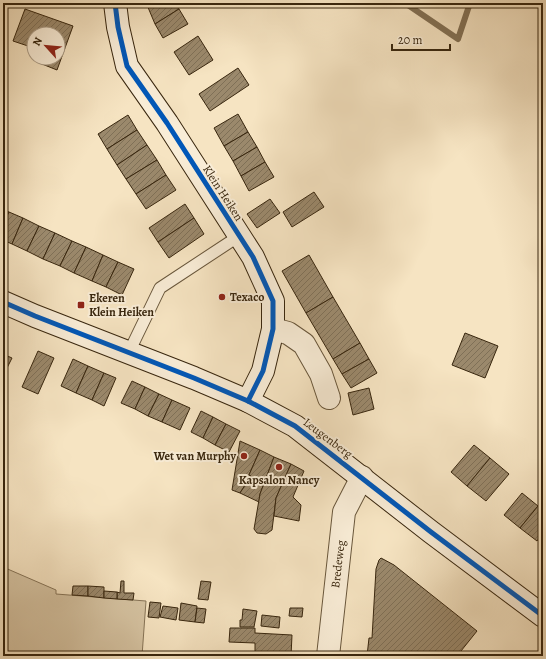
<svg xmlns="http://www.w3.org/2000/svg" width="546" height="659" font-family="Alegreya,serif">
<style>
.pitch{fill:#d6c4a3;stroke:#877558}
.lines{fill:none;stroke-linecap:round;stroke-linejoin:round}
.stream{stroke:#837155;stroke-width:6}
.building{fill:url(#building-hatch);stroke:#38260e}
.lane-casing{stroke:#68563b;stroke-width:13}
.street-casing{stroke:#68563b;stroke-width:24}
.secondary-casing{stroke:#38260e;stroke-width:24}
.lane{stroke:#f9edd7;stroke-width:11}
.street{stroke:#f9edd7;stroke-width:22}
.secondary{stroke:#f9edd7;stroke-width:22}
.cycleway-casing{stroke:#f9edd7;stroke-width:8}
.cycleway{stroke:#0057b8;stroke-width:5}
.poi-dot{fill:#8f2418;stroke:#f9edd7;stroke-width:1.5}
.labels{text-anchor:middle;stroke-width:4;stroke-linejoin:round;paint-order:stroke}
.street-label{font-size:12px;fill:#38260e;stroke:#f9edd7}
.poi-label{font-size:12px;font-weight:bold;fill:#38260e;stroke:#f9edd7;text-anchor:start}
</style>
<defs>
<pattern id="building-hatch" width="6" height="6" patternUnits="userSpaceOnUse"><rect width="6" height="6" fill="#9b896c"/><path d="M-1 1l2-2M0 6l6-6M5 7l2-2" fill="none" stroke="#7f7057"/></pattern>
</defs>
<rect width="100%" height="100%" fill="#f6e4c2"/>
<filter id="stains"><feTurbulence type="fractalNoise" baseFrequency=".005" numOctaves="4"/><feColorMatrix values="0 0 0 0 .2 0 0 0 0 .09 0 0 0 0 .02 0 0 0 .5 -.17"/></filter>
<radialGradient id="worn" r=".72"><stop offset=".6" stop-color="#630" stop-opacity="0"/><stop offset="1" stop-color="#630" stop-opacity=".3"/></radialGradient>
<!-- pitch -->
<polygon class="pitch" points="3,567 56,590 56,594 146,601 142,656 3,656"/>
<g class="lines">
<!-- stream -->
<polyline class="stream" points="405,3 458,39 470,3"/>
</g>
<!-- building -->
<g class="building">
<polygon points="151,3 176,3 179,9 155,24 147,5"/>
<polygon points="25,9 73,26 57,70 37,62 38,58 58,58 58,34 34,34 34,48 13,41"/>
<polygon points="179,9 188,24 163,38 155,24"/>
<polygon points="198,36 213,60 189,75 174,52"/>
<polygon points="238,68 249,85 210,111 199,94"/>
<polygon points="238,114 248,132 224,146 214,128"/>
<polygon points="128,115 137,130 107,149 98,134"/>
<polygon points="137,130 147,145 117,165 107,149"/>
<polygon points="248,132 257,147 233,161 224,146"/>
<polygon points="147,145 157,160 126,179 117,165"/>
<polygon points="257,147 265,162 241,176 233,161"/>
<polygon points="157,160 166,175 136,194 126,179"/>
<polygon points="265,162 274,177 249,191 241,176"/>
<polygon points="166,175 176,190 146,209 136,194"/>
<polygon points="314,192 324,207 292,227 283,212"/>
<polygon points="270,199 280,213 257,228 247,214"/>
<polygon points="185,204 194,218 158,242 149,228"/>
<polygon points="3,209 9,212 3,224"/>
<polygon points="9,212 23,218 12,244 3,240 3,224"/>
<polygon points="23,218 39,226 27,251 12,244"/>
<polygon points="194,218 204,234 169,258 158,242"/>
<polygon points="39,226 55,233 43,259 27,251"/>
<polygon points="55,233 72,241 60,266 43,259"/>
<polygon points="72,241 86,247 74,273 60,266"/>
<polygon points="86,247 103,255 92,281 74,273"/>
<polygon points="103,255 118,262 106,287 92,281"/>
<polygon points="309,255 333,297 306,313 282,271"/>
<polygon points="118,262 134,269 122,295 106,287"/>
<polygon points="333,297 360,343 333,359 306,313"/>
<polygon points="465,333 498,346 485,378 452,365"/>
<polygon points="360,343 369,359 342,374 333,359"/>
<polygon points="38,351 54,358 38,394 22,387"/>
<polygon points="3,354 12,358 3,376"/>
<polygon points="73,359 88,366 76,393 61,386"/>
<polygon points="369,359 377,373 351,388 342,374"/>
<polygon points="88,366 104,373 92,400 76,393"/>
<polygon points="104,373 116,378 104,406 92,400"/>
<polygon points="132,381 145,387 135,409 121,403"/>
<polygon points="145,387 159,394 148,416 135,409"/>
<polygon points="369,388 374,409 353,415 348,393"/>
<polygon points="159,394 172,400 162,422 148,416"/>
<polygon points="172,400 190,408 180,430 162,422"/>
<polygon points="201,411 213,417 203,438 191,432"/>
<polygon points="213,417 226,424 215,445 203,438"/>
<polygon points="226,424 240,431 229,452 215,445"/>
<polygon points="240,441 260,450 249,475 251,476 240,493 232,490"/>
<polygon points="474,445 490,458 467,486 451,472"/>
<polygon points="260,450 274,457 260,494 259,502 240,493 251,476 249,475"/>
<polygon points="274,457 291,464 276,498 272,530 266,534 257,533 254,529 260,494"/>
<polygon points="490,458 509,474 486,501 467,486"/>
<polygon points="291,464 304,471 293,497 301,505 299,521 274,516 276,498"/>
<polygon points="522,493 538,506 520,528 504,515"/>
<polygon points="538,506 543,510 543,533 537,541 520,528"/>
<polygon points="381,558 394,565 477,631 457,656 367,656 369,638 372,638 376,569 379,560"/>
<polygon points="121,581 124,581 124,593 134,593 133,600 117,599 117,592 120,593"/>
<polygon points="201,581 211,582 208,600 198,599"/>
<polygon points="73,586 88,586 88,596 72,595"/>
<polygon points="88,586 104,587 104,598 88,596"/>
<polygon points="104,591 117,592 117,599 104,598"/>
<polygon points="150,602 161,603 159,618 148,617"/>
<polygon points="181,603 197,606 195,622 179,620"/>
<polygon points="163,606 178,608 176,620 160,617"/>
<polygon points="197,608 206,609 204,623 195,622"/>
<polygon points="290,608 303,608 302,617 289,616"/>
<polygon points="243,609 257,611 254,627 240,627 240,620 242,620"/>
<polygon points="262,615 280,617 279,628 261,626"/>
<polygon points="230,628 255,628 255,633 292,635 291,656 255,656 255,643 229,642"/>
</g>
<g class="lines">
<!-- lane casing -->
<g class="lane-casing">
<polyline id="lane" points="129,352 160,288 239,236"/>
</g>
<!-- street casing -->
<g class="street-casing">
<g id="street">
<polyline points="273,329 288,333 304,344 321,374 329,398"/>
<polyline points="328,656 344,512 362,477"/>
</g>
</g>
<!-- secondary casing -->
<g class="secondary-casing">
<g id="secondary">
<polyline points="115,3 118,27 127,66 167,123 253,257 273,301 273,329 263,371 248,401"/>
<polyline points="3,302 35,316 194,378 248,401 295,426 431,532 543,616"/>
</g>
</g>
<!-- lane -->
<use href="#lane" class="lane"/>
<!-- street -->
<use href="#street" class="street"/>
<!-- secondary -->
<use href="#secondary" class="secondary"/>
<!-- cycleway casing -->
<g class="cycleway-casing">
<g id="cycleway">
<polyline points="115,3 118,27 127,66 167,123 253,257 273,301 273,329 263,371 248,401"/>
<polyline points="3,302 35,316 194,378 248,401 295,426 431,532 543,616"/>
</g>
</g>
<!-- cycleway -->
<use href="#cycleway" class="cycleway"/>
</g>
<!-- markers -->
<g class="poi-dot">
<circle cx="222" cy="297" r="4"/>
<rect x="77" y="301" width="8" height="8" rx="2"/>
<circle cx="244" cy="456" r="4"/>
<circle cx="279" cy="467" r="4"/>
</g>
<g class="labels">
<!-- street labels -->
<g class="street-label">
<text transform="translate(223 193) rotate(57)" y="4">Klein Heiken</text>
<text transform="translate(328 438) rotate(37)" y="4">Leugenberg</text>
<text transform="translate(338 564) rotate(-83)" y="4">Bredeweg</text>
</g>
<!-- poi labels -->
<g class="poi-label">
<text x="230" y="301">Texaco</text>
<text x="89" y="302">Ekeren<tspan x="89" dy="14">Klein Heiken</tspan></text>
<text x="236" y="460" text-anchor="end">Wet van Murphy</text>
<text x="279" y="484" text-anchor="middle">Kapsalon Nancy</text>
</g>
</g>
<!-- margin -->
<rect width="546" height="659" fill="none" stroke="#f6e4c2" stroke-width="16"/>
<rect x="4" y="4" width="538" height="651" fill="none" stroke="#38260e" stroke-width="2"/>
<rect x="8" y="8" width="530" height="643" fill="none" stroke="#38260e"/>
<!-- north arrow -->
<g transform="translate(46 46) rotate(297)"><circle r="19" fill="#f9edd7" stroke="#ac9d87"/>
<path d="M0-3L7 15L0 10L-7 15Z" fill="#8f2418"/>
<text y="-6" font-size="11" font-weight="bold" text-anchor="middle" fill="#38260e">N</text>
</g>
<!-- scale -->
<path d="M392 44v6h58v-6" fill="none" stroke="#38260e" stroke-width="2"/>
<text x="398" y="44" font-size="12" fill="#38260e" stroke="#f9edd7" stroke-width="3" paint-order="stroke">20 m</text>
<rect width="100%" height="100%" filter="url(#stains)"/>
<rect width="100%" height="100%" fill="url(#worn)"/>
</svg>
